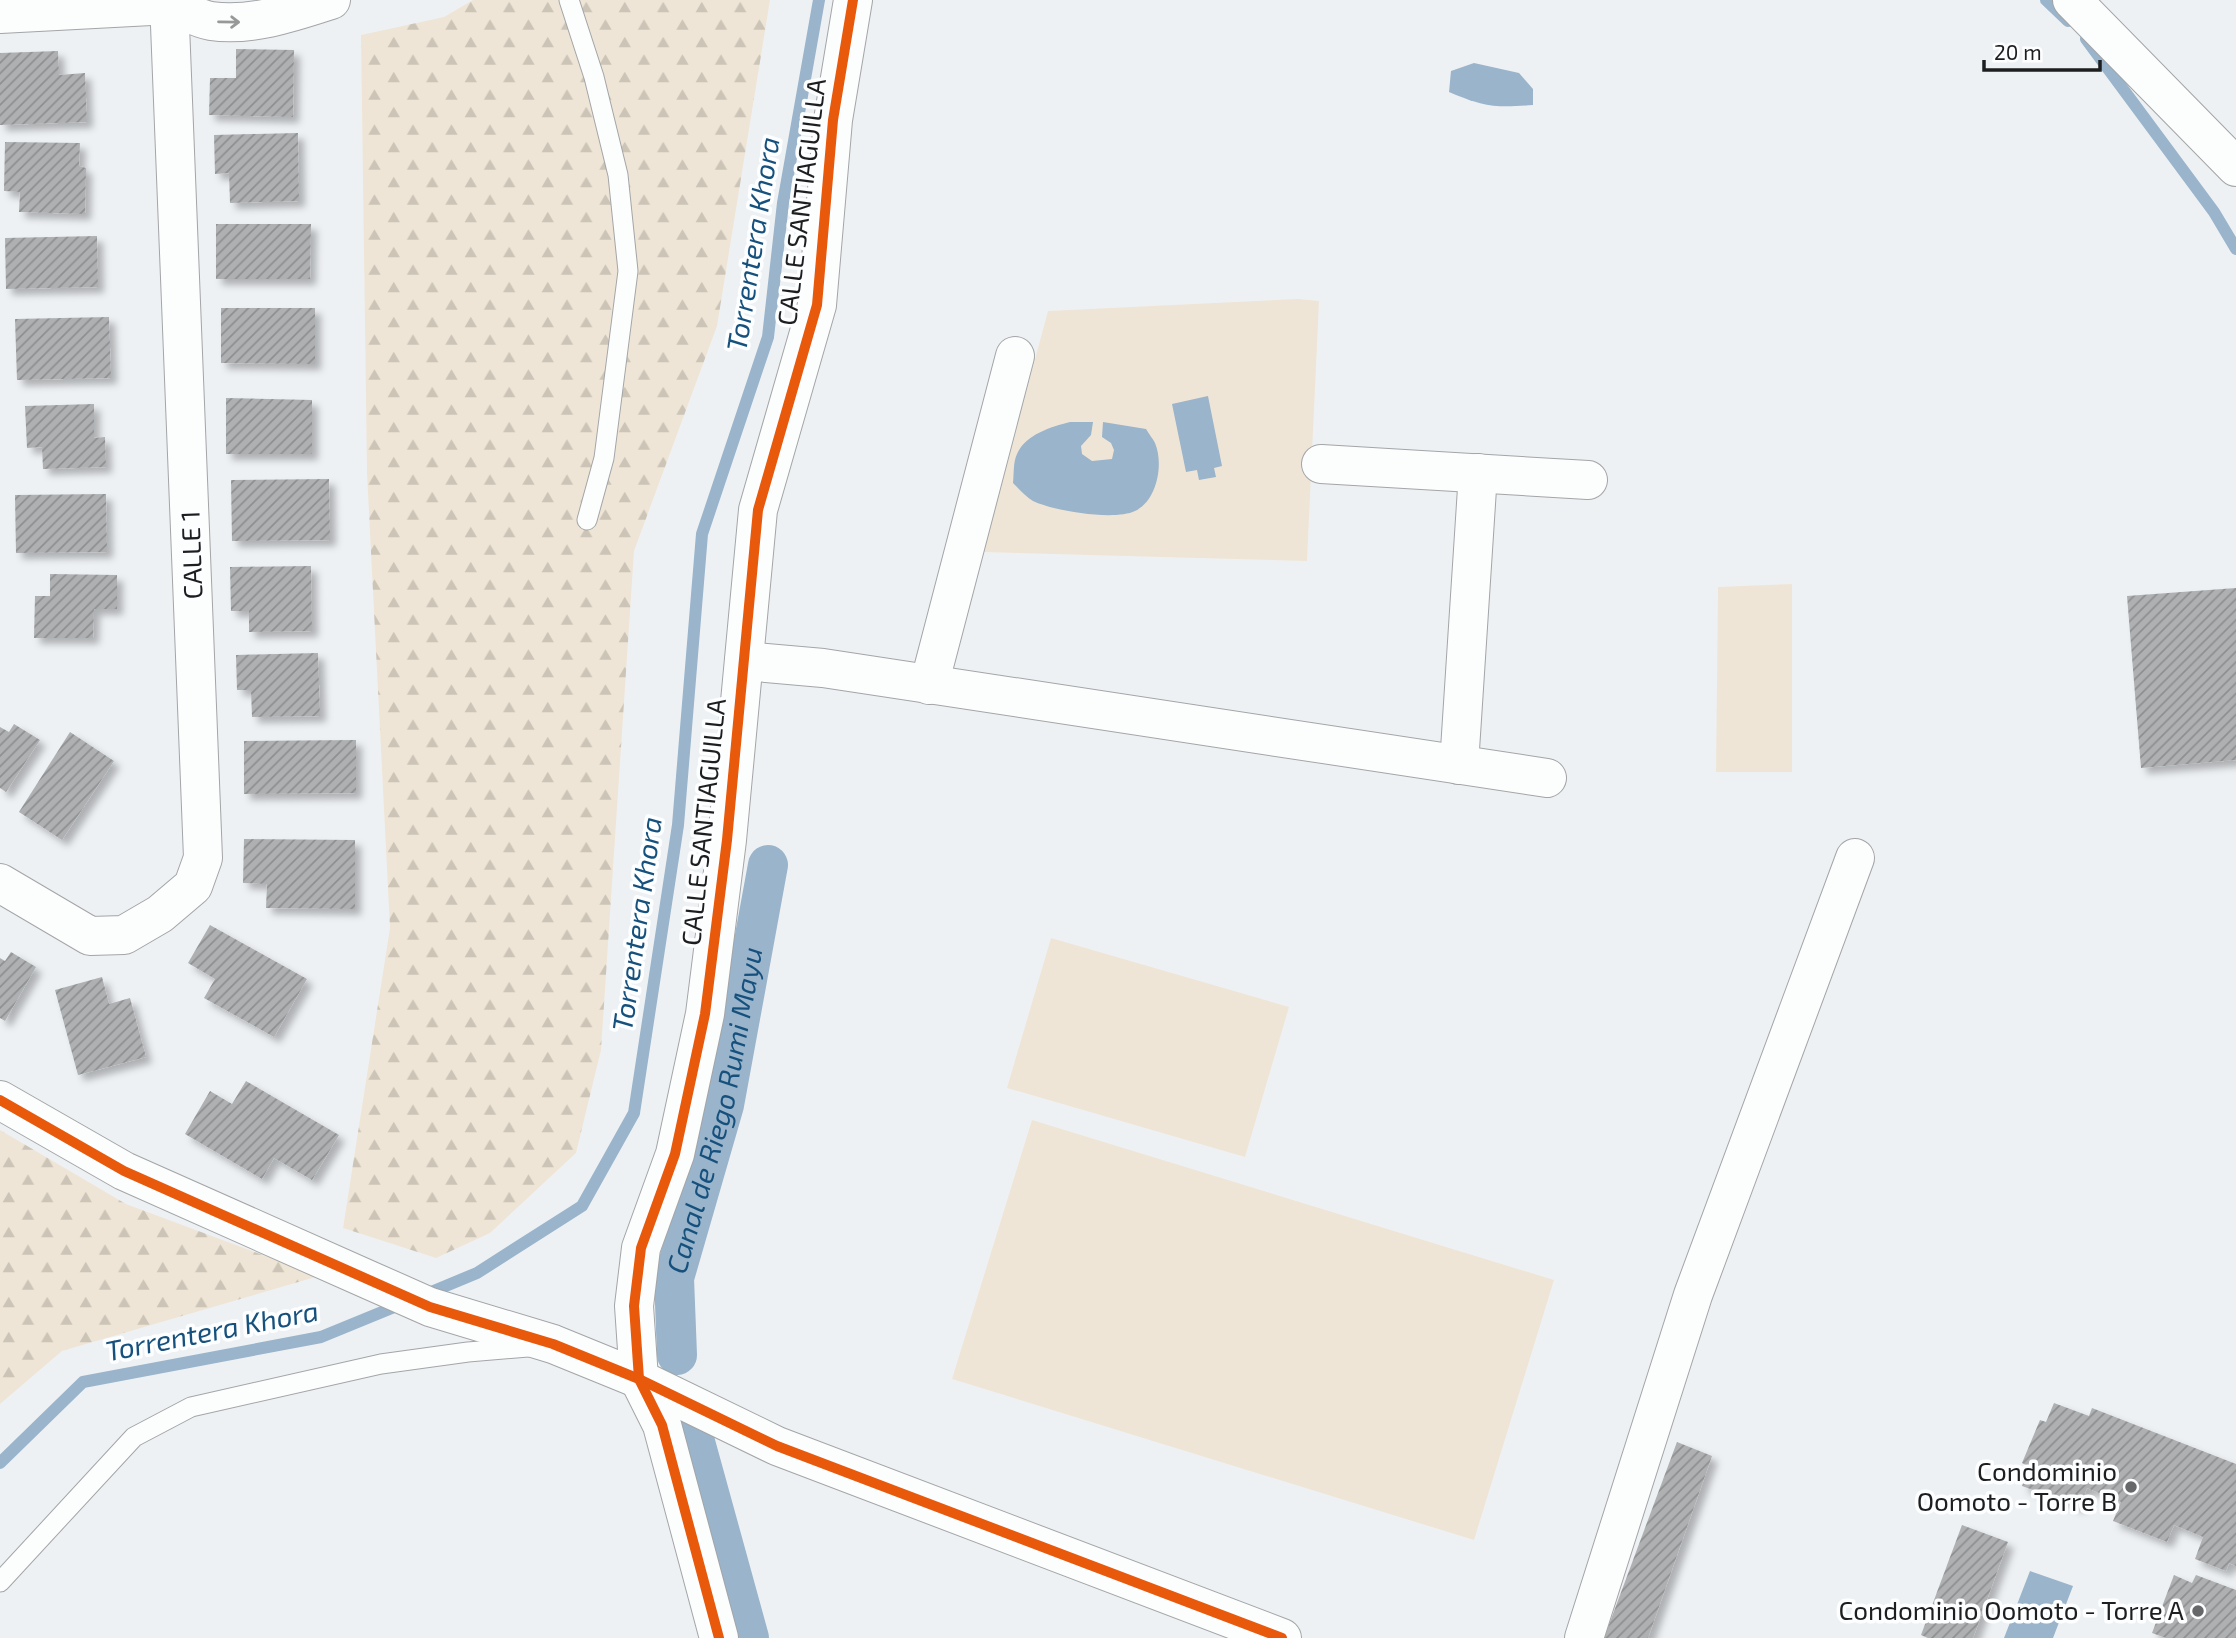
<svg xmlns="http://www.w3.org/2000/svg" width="2236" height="1638" font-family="'Exo 2',sans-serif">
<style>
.grass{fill:#efe5d6}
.forest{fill:url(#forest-firs)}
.water{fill:#99b4cb}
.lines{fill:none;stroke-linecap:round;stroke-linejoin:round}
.stream{stroke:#99b4cb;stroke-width:12}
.canal{stroke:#99b4cb;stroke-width:40}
.building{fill:url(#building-hatch);filter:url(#shadow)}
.service-casing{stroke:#a3a5a7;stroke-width:21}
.minor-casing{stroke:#a3a5a7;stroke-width:40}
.tertiary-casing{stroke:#a3a5a7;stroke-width:40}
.service{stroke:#fcfdfd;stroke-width:19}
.minor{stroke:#fcfdfd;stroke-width:38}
.tertiary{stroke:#fcfdfd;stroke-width:38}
.cycleway-casing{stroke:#fdfeff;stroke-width:15}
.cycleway{stroke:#e8590c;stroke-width:10}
.oneway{stroke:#979999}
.poi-dot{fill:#66686a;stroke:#fdfeff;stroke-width:2.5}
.labels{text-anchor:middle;stroke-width:7;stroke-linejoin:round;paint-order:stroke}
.street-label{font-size:26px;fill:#1c1e1f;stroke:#fdfeff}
.poi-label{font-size:26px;fill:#1c1e1f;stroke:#fdfeff;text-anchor:end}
.water-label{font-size:28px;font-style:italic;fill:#16517d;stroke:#fdfeff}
</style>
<defs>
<pattern id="forest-firs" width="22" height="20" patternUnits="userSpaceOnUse" patternTransform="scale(1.75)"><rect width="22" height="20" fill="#efe5d6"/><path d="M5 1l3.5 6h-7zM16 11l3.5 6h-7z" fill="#ccc4b7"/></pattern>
<pattern id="building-hatch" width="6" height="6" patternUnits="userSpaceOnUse" patternTransform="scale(1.75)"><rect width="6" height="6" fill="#aeb0b2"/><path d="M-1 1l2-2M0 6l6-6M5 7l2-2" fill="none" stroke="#8d8f90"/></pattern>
<filter id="shadow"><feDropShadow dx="6" dy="6" stdDeviation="3.5" flood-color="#0004"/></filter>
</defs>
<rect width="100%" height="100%" fill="#eef1f4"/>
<!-- grass -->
<g class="grass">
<polygon points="1298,299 1319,301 1307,561 983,552 1048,311"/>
<polygon points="1792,584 1792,772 1716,772 1718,587"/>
<polygon points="1051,938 1289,1007 1245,1157 1007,1088"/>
<polygon points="1032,1120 1554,1280 1474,1540 952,1379"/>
</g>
<!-- forest -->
<g class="forest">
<polygon points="473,0 770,0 717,326 634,551 601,1050 576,1153 490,1233 436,1258 343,1228 390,928 367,473 361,35 444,17"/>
<polygon points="0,1130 126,1204 319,1276 62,1351 0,1404"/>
</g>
<!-- water -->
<g class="water">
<path d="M1474 63 1519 73 1533 89V105C1496 108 1484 107 1449 92L1451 71Z"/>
<polygon points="1208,396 1222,466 1214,468 1216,477 1199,480 1197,470 1186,472 1172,404"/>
<path d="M1070 422H1093L1091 435 1081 446 1082 454 1092 461 1112 459 1114 450 1111 443 1102 437 1103 422 1146 429C1149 434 1153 439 1155 443 1164 464 1157 501 1135 511 1114 521 1054 511 1033 501 1026 497 1019 489 1013 483 1014 475 1013 462 1017 454 1026 434 1051 427 1070 422Z"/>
<polygon points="2030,1571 2073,1586 2053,1638 2004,1638"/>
</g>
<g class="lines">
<!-- stream -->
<g class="stream">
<polyline points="2046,0 2068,21"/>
<polyline points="2086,39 2214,212 2236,249"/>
<polyline points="424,1295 477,1273 582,1206 634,1113 678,825 702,534 768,337 783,203 819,0"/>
<polyline points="0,1463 83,1382 321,1337 404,1303"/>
</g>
<!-- canal -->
<g class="canal">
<path id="s1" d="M677 1355 674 1278 724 1105 768 865"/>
<polyline points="690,1424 749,1638"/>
</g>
</g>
<!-- building -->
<g class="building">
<polygon points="236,49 294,50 293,117 209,115 210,78 236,78"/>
<polygon points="58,51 59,75 85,73 87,122 0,125 0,53"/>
<polygon points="298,133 299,201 230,203 229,173 215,174 214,135"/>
<polygon points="5,142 80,143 79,166 86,168 85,214 19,212 20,192 4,191"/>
<polygon points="216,224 311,224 310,279 216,279"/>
<polygon points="97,236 98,287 6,289 5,238"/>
<polygon points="221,308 315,308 315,364 221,363"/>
<polygon points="109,317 111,378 17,380 15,319"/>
<polygon points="226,398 312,400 312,454 226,454"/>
<polygon points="94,404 94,438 105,437 106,467 43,469 42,447 27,448 25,406"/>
<polygon points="329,479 330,540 232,541 231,480"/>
<polygon points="106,494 107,552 16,553 15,495"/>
<polygon points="311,566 312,631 249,632 249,611 231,611 230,567"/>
<polygon points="50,574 117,575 117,609 94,609 93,638 34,638 35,596 50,596"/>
<polygon points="2236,588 2236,760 2141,768 2127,596"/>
<polygon points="318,653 320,716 252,717 251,690 237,690 236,655"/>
<polygon points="14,724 40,740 6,792 0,788 0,727 9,732"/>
<polygon points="70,732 114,761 62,840 19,812"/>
<polygon points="356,740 356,793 244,794 244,741"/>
<polygon points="244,839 355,840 355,909 266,908 267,884 243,883"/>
<polygon points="210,925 307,979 274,1037 204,998 215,979 188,963"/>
<polygon points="11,952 36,967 5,1021 0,1018 0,958 5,961"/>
<polygon points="102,977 109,1004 130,998 146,1057 78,1075 55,990"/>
<polygon points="246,1081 339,1135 312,1180 274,1158 262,1179 185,1134 210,1091 232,1104"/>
<polygon points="2054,1403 2089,1416 2092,1408 2236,1464 2236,1566 2229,1563 2226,1571 2195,1559 2203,1537 2174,1525 2167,1542 2113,1521 2121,1502 2087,1488 2080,1507 2022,1486 2030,1467 2022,1463 2040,1420 2046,1422"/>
<polygon points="1677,1442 1712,1456 1648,1638 1604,1638"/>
<polygon points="1962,1525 2008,1542 1973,1638 1928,1638 1921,1635"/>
<polygon points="2174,1575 2192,1583 2196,1575 2236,1590 2236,1638 2166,1638 2152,1633"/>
</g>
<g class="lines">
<!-- service casing -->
<g class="service-casing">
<g id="service">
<polyline points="569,0 594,77 618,175 628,271 604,458 587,520"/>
<polyline points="0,1582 134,1437 191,1407 381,1364 468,1352 528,1347"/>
</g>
</g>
<!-- minor casing -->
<g class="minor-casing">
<g id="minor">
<polyline points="2072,0 2236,167"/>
<path d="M170 5C183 10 198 19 211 21 251 27 294 12 331 0"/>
<polyline points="0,14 170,5 183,0"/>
<polyline points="1321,464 1588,480"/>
<polyline points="744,661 823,668 1547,778"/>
<polyline points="929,685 1015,356"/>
<polyline points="1459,765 1478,473"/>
<polyline points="0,883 90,936 124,935 160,914 193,886 203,858 169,0"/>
<polyline points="0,1100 124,1171 369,1280 430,1307 553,1344 639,1379"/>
<polyline points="1584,1638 1693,1295 1855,858"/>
</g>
</g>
<!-- tertiary casing -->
<g class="tertiary-casing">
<g id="tertiary">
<polyline points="639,1379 777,1446 1282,1638"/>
<polyline points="719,1638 662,1425 639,1379 634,1306 641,1248 675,1154 705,1014 727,840 758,510 817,305 833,120 853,0"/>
</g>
</g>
<!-- service -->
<use href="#service" class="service"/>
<!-- minor -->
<use href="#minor" class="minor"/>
<!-- tertiary -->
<use href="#tertiary" class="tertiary"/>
<!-- cycleway casing -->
<g class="cycleway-casing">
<g id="cycleway">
<polyline points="0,1100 124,1171 430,1307 553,1344 639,1379 777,1446 1282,1638"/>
<polyline points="719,1638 662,1425 639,1379 634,1306 641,1248 675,1154 705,1014 727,840 758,510 817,305 833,120 853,0"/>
</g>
</g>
<!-- cycleway -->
<use href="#cycleway" class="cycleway"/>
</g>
<!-- one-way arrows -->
<defs><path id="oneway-shaft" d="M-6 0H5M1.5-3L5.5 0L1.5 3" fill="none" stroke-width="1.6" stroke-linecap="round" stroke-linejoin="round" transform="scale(1.75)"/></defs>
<use class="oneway" href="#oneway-shaft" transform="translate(229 22) rotate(1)"/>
<!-- markers -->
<g class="poi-dot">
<circle cx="2131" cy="1487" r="7"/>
<circle cx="2198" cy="1611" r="7"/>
</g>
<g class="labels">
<!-- street labels -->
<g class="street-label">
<text transform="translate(802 202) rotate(-83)" y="9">CALLE SANTIAGUILLA</text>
<text transform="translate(192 555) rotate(-92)" y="9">CALLE 1</text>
<text transform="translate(704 822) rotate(-84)" y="9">CALLE SANTIAGUILLA</text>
</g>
<!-- poi labels -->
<g class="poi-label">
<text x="2117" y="1481">Condominio<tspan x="2117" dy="30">Oomoto - Torre B</tspan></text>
<text x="2184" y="1620">Condominio Oomoto - Torre A</text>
</g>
<!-- water labels -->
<g class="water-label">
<text transform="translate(753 244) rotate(-81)" y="10">Torrentera Khora</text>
<text transform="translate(637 924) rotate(-82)" y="10">Torrentera Khora</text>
<text dy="10" stroke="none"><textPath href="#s1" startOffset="250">Canal de Riego Rumi Mayu</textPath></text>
<text transform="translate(212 1331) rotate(-11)" y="10">Torrentera Khora</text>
</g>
</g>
<!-- scale -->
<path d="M1984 60v10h116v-10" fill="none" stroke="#1c1e1f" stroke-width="3.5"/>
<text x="1994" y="60" font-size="21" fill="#1c1e1f" stroke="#fdfeff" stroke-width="5" paint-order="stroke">20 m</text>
</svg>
